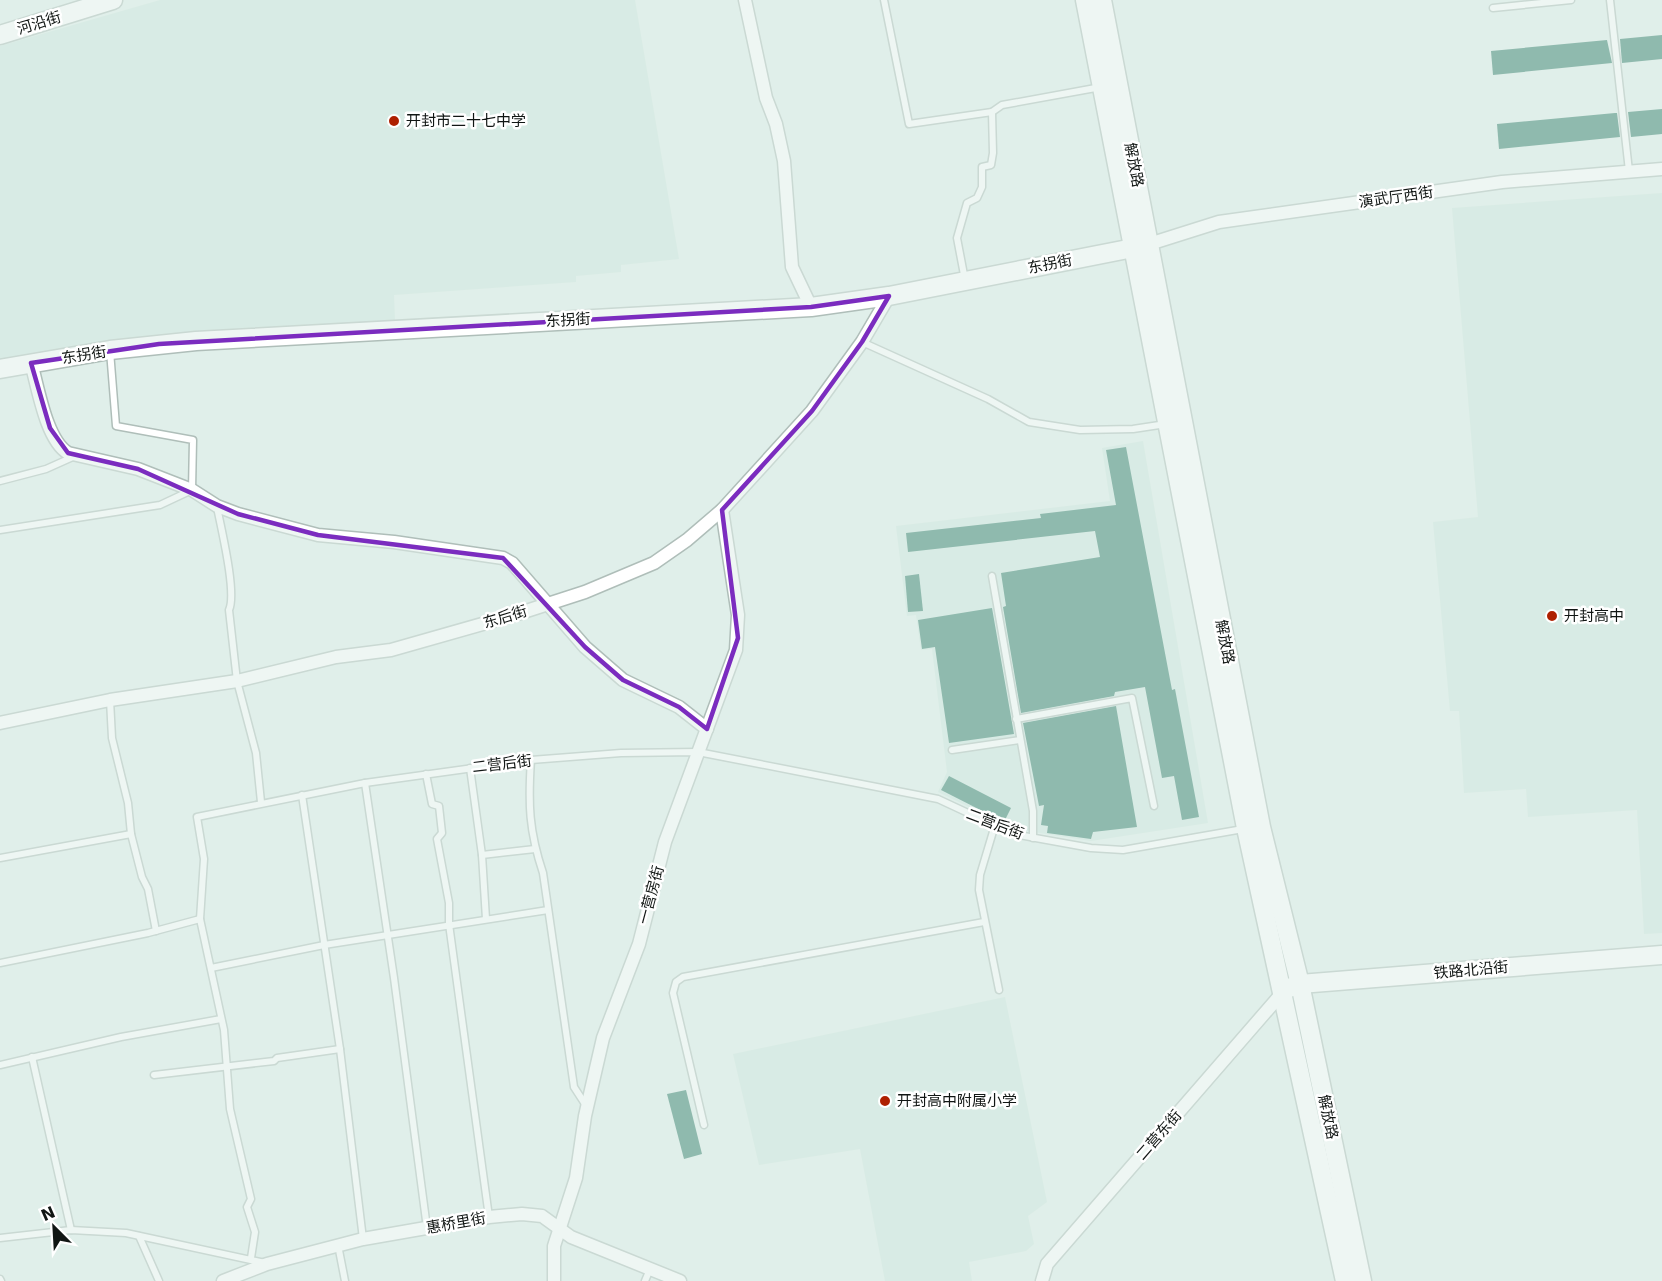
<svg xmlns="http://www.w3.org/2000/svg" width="1662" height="1281" font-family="'DejaVu Sans','Noto Sans SC',sans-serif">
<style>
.built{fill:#cfe7df}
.building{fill:#2e7a67}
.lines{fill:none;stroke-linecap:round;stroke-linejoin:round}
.lane-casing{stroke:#afbeb9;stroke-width:9}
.street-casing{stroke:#afbeb9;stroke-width:15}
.secondary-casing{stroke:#afbeb9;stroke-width:21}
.lane{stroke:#fff;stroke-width:6}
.street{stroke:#fff;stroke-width:12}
.secondary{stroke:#fff;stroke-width:18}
.marked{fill:none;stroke:#7b2cbf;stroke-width:4.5;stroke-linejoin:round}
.poi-dot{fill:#ae2001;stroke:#fff;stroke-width:2}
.labels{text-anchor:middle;stroke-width:5;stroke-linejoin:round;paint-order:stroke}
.street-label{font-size:15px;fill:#111614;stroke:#fff}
.poi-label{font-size:15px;fill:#111614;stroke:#fff;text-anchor:start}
</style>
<rect width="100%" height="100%" fill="#e0efea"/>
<!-- built -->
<g class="built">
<polygon points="160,0 635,0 679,259 621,265 621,272 576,276 576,282 394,295 395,320 0,364 0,46"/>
<polygon points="1662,193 1662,933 1644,934 1637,810 1528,817 1526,789 1464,793 1459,711 1450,711 1433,522 1478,517 1452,208"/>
<polygon points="1143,441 1208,823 1091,841 1015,829 938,792 947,772 932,649 921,650 916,615 907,616 896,526 1110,501 1102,448"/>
<polygon points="1005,997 1047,1202 1028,1216 1034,1244 1026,1251 969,1262 972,1281 885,1281 860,1149 759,1165 733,1054"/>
</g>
<!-- building -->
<g class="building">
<polygon points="1662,35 1662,59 1622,63 1620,39"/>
<polygon points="1607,40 1612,63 1493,75 1491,51"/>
<polygon points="1662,109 1662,134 1631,137 1628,112"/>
<polygon points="1615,113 1617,113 1620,137 1499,149 1497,124"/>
<polygon points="1126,447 1172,690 1175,689 1199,817 1182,820 1174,776 1162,778 1145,687 1115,692 1114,696 1021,713 1003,607 1006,606 1001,573 1100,557 1095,531 908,552 906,533 1041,518 1040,514 1116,505 1106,450"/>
<polygon points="919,574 923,611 908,612 905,576"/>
<polygon points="992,608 1014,734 949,743 935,647 922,649 918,620"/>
<polygon points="1116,706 1137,827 1093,832 1091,839 1047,833 1048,826 1041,825 1044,805 1039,806 1023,723"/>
<polygon points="949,776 1011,808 1004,822 941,790"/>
<polygon points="686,1090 702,1154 684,1159 667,1094"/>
</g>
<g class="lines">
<!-- lane casing -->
<g class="lane-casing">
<g id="lane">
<polyline points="884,0 909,124 992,112 1002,105 1101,87"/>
<polyline points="1610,0 1629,171"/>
<polyline points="1493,8 1571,0"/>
<polyline points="965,280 957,238 967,203 977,198 982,187 982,167 991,165 993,153 992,112"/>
<polyline points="862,342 988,399 1029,422 1080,430 1133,429 1166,424"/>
<polyline points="0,481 46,469 75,456"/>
<path d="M217 507C221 528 237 593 229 610L237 681 256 753 261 802"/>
<polyline points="0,530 160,505 192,490 193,440 116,426 110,351"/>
<polyline points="992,576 1033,811 1033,838"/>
<polyline points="110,700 112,738 128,803 131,834 142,877 148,889 156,931"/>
<polyline points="1016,719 1132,698 1154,806"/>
<polyline points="952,750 1020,740"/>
<path d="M531 760C528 804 529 831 543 873L574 1087 587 1107"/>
<polyline points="470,768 482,855 486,919"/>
<polyline points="426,774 432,804 439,806 442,833 437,839 449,903 449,924 489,1217"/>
<polyline points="365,783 394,978 427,1228"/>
<polyline points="302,795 340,1049 363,1239"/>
<polyline points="995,825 980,875 979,890 999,990"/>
<polyline points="482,855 535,849"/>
<polyline points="0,858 131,834"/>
<polyline points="0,963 148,933 200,919"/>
<polyline points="211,968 324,945 548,910"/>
<polyline points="32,1057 71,1230"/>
<polyline points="0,1065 121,1037 221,1019"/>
<polyline points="154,1075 274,1061 277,1058 340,1049"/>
<polyline points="704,1125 673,993 676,982 683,977 984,922"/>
<polyline points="139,1236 159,1281"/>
<polyline points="0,1238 71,1230 126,1233 265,1263"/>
<polyline points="338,1245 345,1281"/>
<polyline points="251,1258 255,1232 247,1207 251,1199 230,1109 224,1030 200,919 204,859 197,817 365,783 531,760 621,753 698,752 938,799 1013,834 1091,848 1123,850 1243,829"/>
<polyline points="0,1279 1,1281"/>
<polyline points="645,1281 650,1269"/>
</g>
</g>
<!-- street casing -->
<g class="street-casing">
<g id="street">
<polyline points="745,0 766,98 776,124 784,161 792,267 811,307"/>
<polyline points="1143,246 1219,222 1502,182 1662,169"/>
<path d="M31 363C38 387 46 440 68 453L138 469 192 490 217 506 238 514 318 535 394 542 503 558 512 563 585 647 623 680 679 707 707 729"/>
<polyline points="0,723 110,700 237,681 336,657 391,650 514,615 585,592 654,563 687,540 722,510 812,411 862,342 889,296"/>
<polyline points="223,1281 267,1264 363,1239 489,1217 522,1214 542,1216 571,1237 680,1281"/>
<polyline points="554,1281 554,1246 576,1178 585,1116 603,1038 639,944 665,842 736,650 738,615 722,510"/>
<polyline points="1042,1281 1047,1264 1283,992"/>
</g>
</g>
<!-- secondary casing -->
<g class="secondary-casing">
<g id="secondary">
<polyline points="1085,0 1246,828 1345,1281"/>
<polyline points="1102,0 1261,827 1300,984 1362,1281"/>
<polyline points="0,35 113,0"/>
<polyline points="0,369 110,350 196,341 811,307 889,296 1133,248"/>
<polyline points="1289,988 1300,984 1662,955"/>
</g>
</g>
<!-- lane -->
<use href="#lane" class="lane"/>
<!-- street -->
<use href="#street" class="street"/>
<!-- secondary -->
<use href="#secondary" class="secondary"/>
</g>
<!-- marked area -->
<path d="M0 0H1662V1281H0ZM889 296 862 342 812 411 722 510 738 638 707 729 679 707 623 680 585 647 503 558 318 535 238 514 138 469 68 453 50 428 31 363 159 344 811 307Z" fill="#e0efea" fill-opacity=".55" fill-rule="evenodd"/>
<path class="marked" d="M889 296 862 342 812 411 722 510 738 638 707 729 679 707 623 680 585 647 503 558 318 535 238 514 138 469 68 453 50 428 31 363 159 344 811 307Z"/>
<!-- markers -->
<g class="poi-dot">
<circle cx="394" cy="121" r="6"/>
<circle cx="1552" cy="616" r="6"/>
<circle cx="885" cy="1101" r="6"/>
</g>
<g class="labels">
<!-- street labels -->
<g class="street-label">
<text transform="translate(39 23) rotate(-17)" y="5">河沿街</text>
<text transform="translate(1134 165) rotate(79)" y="5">解放路</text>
<text transform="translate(1396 197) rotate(-8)" y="5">演武厅西街</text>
<text transform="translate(1050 264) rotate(-11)" y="5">东拐街</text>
<text transform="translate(568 320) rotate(-3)" y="5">东拐街</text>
<text transform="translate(84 355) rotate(-9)" y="5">东拐街</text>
<text transform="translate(505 617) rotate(-17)" y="5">东后街</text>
<text transform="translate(1225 642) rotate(79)" y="5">解放路</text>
<text transform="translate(502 764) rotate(-7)" y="5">二营后街</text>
<text transform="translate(995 824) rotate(21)" y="5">二营后街</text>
<text transform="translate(651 895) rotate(-75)" y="5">一营房街</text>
<text transform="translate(1471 970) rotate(-5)" y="5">铁路北沿街</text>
<text transform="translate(1328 1117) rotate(78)" y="5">解放路</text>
<text transform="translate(1159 1135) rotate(-49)" y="5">二营东街</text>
<text transform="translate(456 1223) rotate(-10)" y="5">惠桥里街</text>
</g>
<!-- poi labels -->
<g class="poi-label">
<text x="406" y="126">开封市二十七中学</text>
<text x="1564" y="621">开封高中</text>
<text x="897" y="1106">开封高中附属小学</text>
</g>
</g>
<!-- north arrow -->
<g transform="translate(54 1227) rotate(336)" stroke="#ffffff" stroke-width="4.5" paint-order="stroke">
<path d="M0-4.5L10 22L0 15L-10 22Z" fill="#111614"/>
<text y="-9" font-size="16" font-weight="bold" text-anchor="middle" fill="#111614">N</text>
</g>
</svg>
